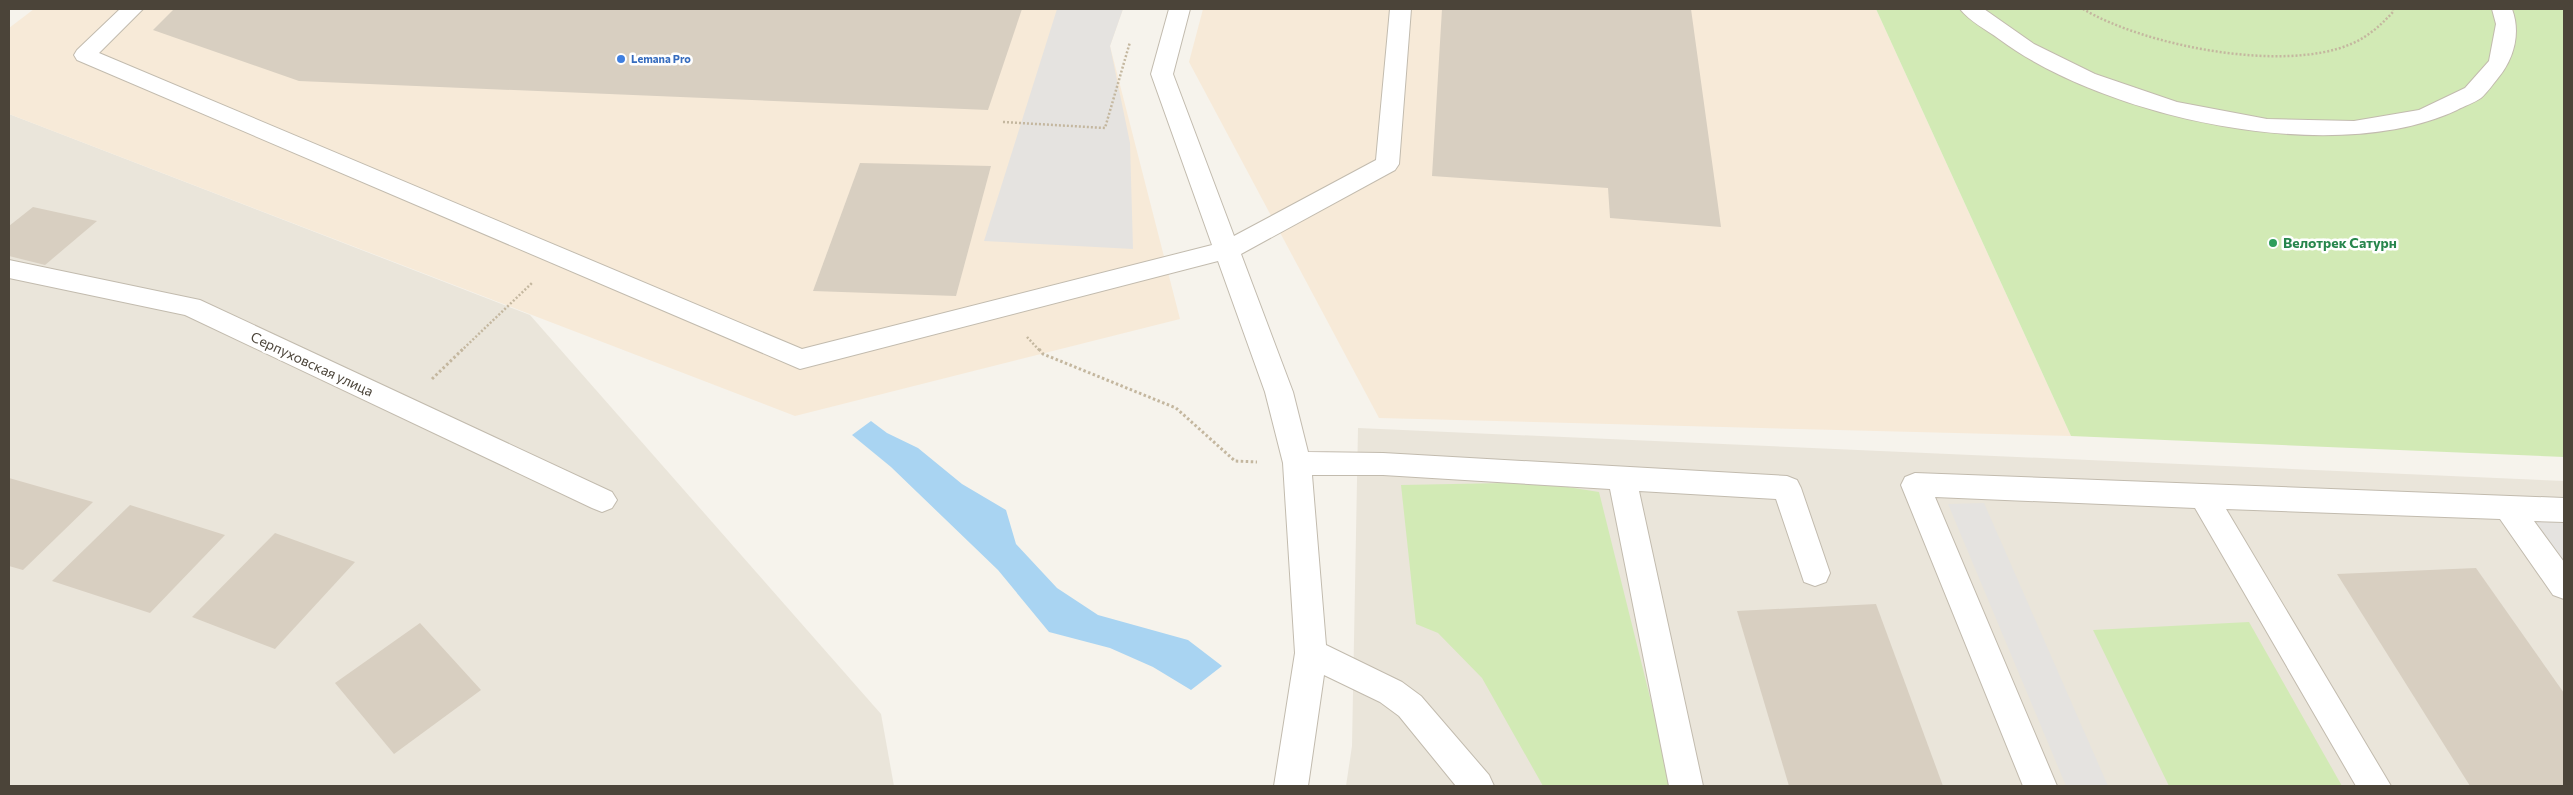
<svg xmlns="http://www.w3.org/2000/svg" width="2573" height="795" font-family="Commissioner,sans-serif">
<style>
.residential{fill:#eae5da}
.commercial{fill:#f7ead8}
.green{fill:#d2eab5}
.parking{fill:#e5e3e0}
.water{fill:#a9d4f2}
.building{fill:#d8cfc1}
.lines{fill:none;stroke-linecap:round;stroke-linejoin:round}
.minor-casing{stroke:#c2bbae;stroke-width:2}
.path-far1{stroke:#c4b79f;stroke-width:2.5;stroke-dasharray:2 2;stroke-linecap:butt}
.path{stroke:#c4b79f;stroke-width:3;stroke-dasharray:2.5 2.5;stroke-linecap:butt}
.minor{fill:#fff;fill-rule:evenodd}
.shop-dot{fill:#3f7fe0;stroke:#fff;stroke-width:2}
.leisure-dot{fill:#2e9e5b;stroke:#fff;stroke-width:2}
.labels{text-anchor:middle;stroke-width:5;stroke-linejoin:round;paint-order:stroke}
.far-shop-label{font-size:11px;font-weight:bold;fill:#366cbe;stroke:#fff;text-anchor:start}
.leisure-label{font-size:14px;font-weight:bold;fill:#27864d;stroke:#fff;text-anchor:start}
.street-label{font-size:14px;fill:#4b4439;stroke:#fff}
</style>
<rect width="100%" height="100%" fill="#f6f3ec"/>
<!-- residential -->
<g class="residential">
<polygon points="9,114 530,315 881,714 894,786 9,786"/>
<polygon points="1358,428 2564,481 2564,786 1346,786 1352,746"/>
</g>
<!-- commercial -->
<g class="commercial">
<polygon points="34,9 1123,9 1110,46 1180,319 795,416 9,114 9,28"/>
<polygon points="1203,9 1876,9 2071,436 1379,418 1189,62"/>
</g>
<!-- green -->
<g class="green">
<polygon points="1876,9 2564,9 2564,457 2071,436"/>
<polygon points="1505,483 1555,485 1599,492 1672,786 1543,786 1482,678 1438,633 1416,624 1401,485"/>
<polygon points="2249,622 2342,786 2169,786 2093,630"/>
</g>
<!-- parking -->
<g class="parking">
<polygon points="1057,9 1123,9 1110,46 1130,143 1133,249 984,241"/>
<polygon points="1984,503 2108,786 2066,786 1948,504"/>
<polygon points="2508,508 2564,510 2564,586"/>
</g>
<!-- water -->
<polygon class="water" points="871,421 887,433 918,448 962,484 1006,510 1016,544 1057,588 1098,615 1188,640 1222,666 1191,690 1153,667 1110,648 1049,632 998,570 891,467 852,435"/>
<!-- building -->
<g class="building">
<polygon points="174,9 1022,9 988,110 299,81 153,30"/>
<polygon points="1442,9 1691,9 1721,227 1610,218 1608,188 1432,176"/>
<polygon points="860,163 991,166 956,296 813,291"/>
<polygon points="33,207 97,221 45,265 9,256 9,226"/>
<polygon points="9,478 93,502 23,570 9,566"/>
<polygon points="130,505 225,535 150,613 52,581"/>
<polygon points="275,533 355,562 275,649 192,617"/>
<polygon points="2476,568 2564,693 2564,786 2470,786 2337,574"/>
<polygon points="1876,604 1943,786 1789,786 1737,611"/>
<polygon points="420,623 481,690 394,754 335,683"/>
</g>
<g class="lines">
<!-- minor casing -->
<g class="minor-casing">
<g id="minor">
<polygon points="120,9 143,9 99,53 802,349 1212,245 1151,74 1169,9 1190,9 1173,74 1234,236 1376,160 1390,9 1411,9 1399,164 1395,170 1241,254 1293,392 1308,452 1383,453 1787,476 1797,480 1801,488 1830,573 1826,582 1815,586 1804,582 1776,499 1639,491 1703,786 1669,786 1610,489 1383,475 1312,475 1326,645 1402,682 1421,696 1489,775 1494,786 1456,786 1399,716 1380,702 1324,675 1308,786 1274,786 1295,653 1283,463 1265,392 1218,261 800,369 77,60 74,55 77,50"/>
<path d="M1960 9H1984L2034 44 2095 74 2177 102 2267 119 2354 121 2419 110 2465 88 2489 61 2496 24 2492 9H2512C2521 33 2514 59 2498 78 2493 84 2487 93 2481 98 2474 103 2464 106 2457 110 2334 168 2105 118 1999 39 1987 30 1969 21 1960 9Z"/>
<polygon points="9,260 200,300 612,492 617,500 612,508 602,512 592,508 185,315 9,278"/>
<polygon points="1915,473 2564,498 2564,522 2534,521 2564,562 2564,599 2553,595 2500,519 2226,509 2391,786 2356,786 2195,508 1935,497 2057,786 2023,786 1901,485 1905,477"/>
</g>
</g>
<!-- path-far1 -->
<g class="path-far1">
<path d="M2083 9C2145 46 2284 73 2351 44 2368 37 2381 25 2393 12V9"/>
<polyline points="1003,122 1105,128 1130,42"/>
<polyline points="1027,337 1040,351"/>
<polyline points="461,351 532,283"/>
</g>
<!-- path -->
<g class="path">
<polyline points="1039,349 1043,354 1176,408 1235,461 1257,462"/>
<polyline points="432,379 463,349"/>
</g>
<!-- minor -->
<use href="#minor" class="minor"/>
</g>
<!-- markers -->
<circle class="shop-dot" cx="621" cy="59" r="5"/>
<circle class="leisure-dot" cx="2273" cy="243" r="5"/>
<g class="labels">
<!-- far-shop labels -->
<g class="far-shop-label">
<text x="631" y="63">Lemana Pro</text>
</g>
<!-- leisure labels -->
<g class="leisure-label">
<text x="2283" y="248">Велотрек Сатурн</text>
</g>
<!-- street labels -->
<g class="street-label">
<text transform="translate(312 364) rotate(25)" y="5">Серпуховская улица</text>
</g>
</g>
<!-- border -->
<rect width="2573" height="795" fill="none" stroke="#4b4439" stroke-width="20"/>
</svg>
